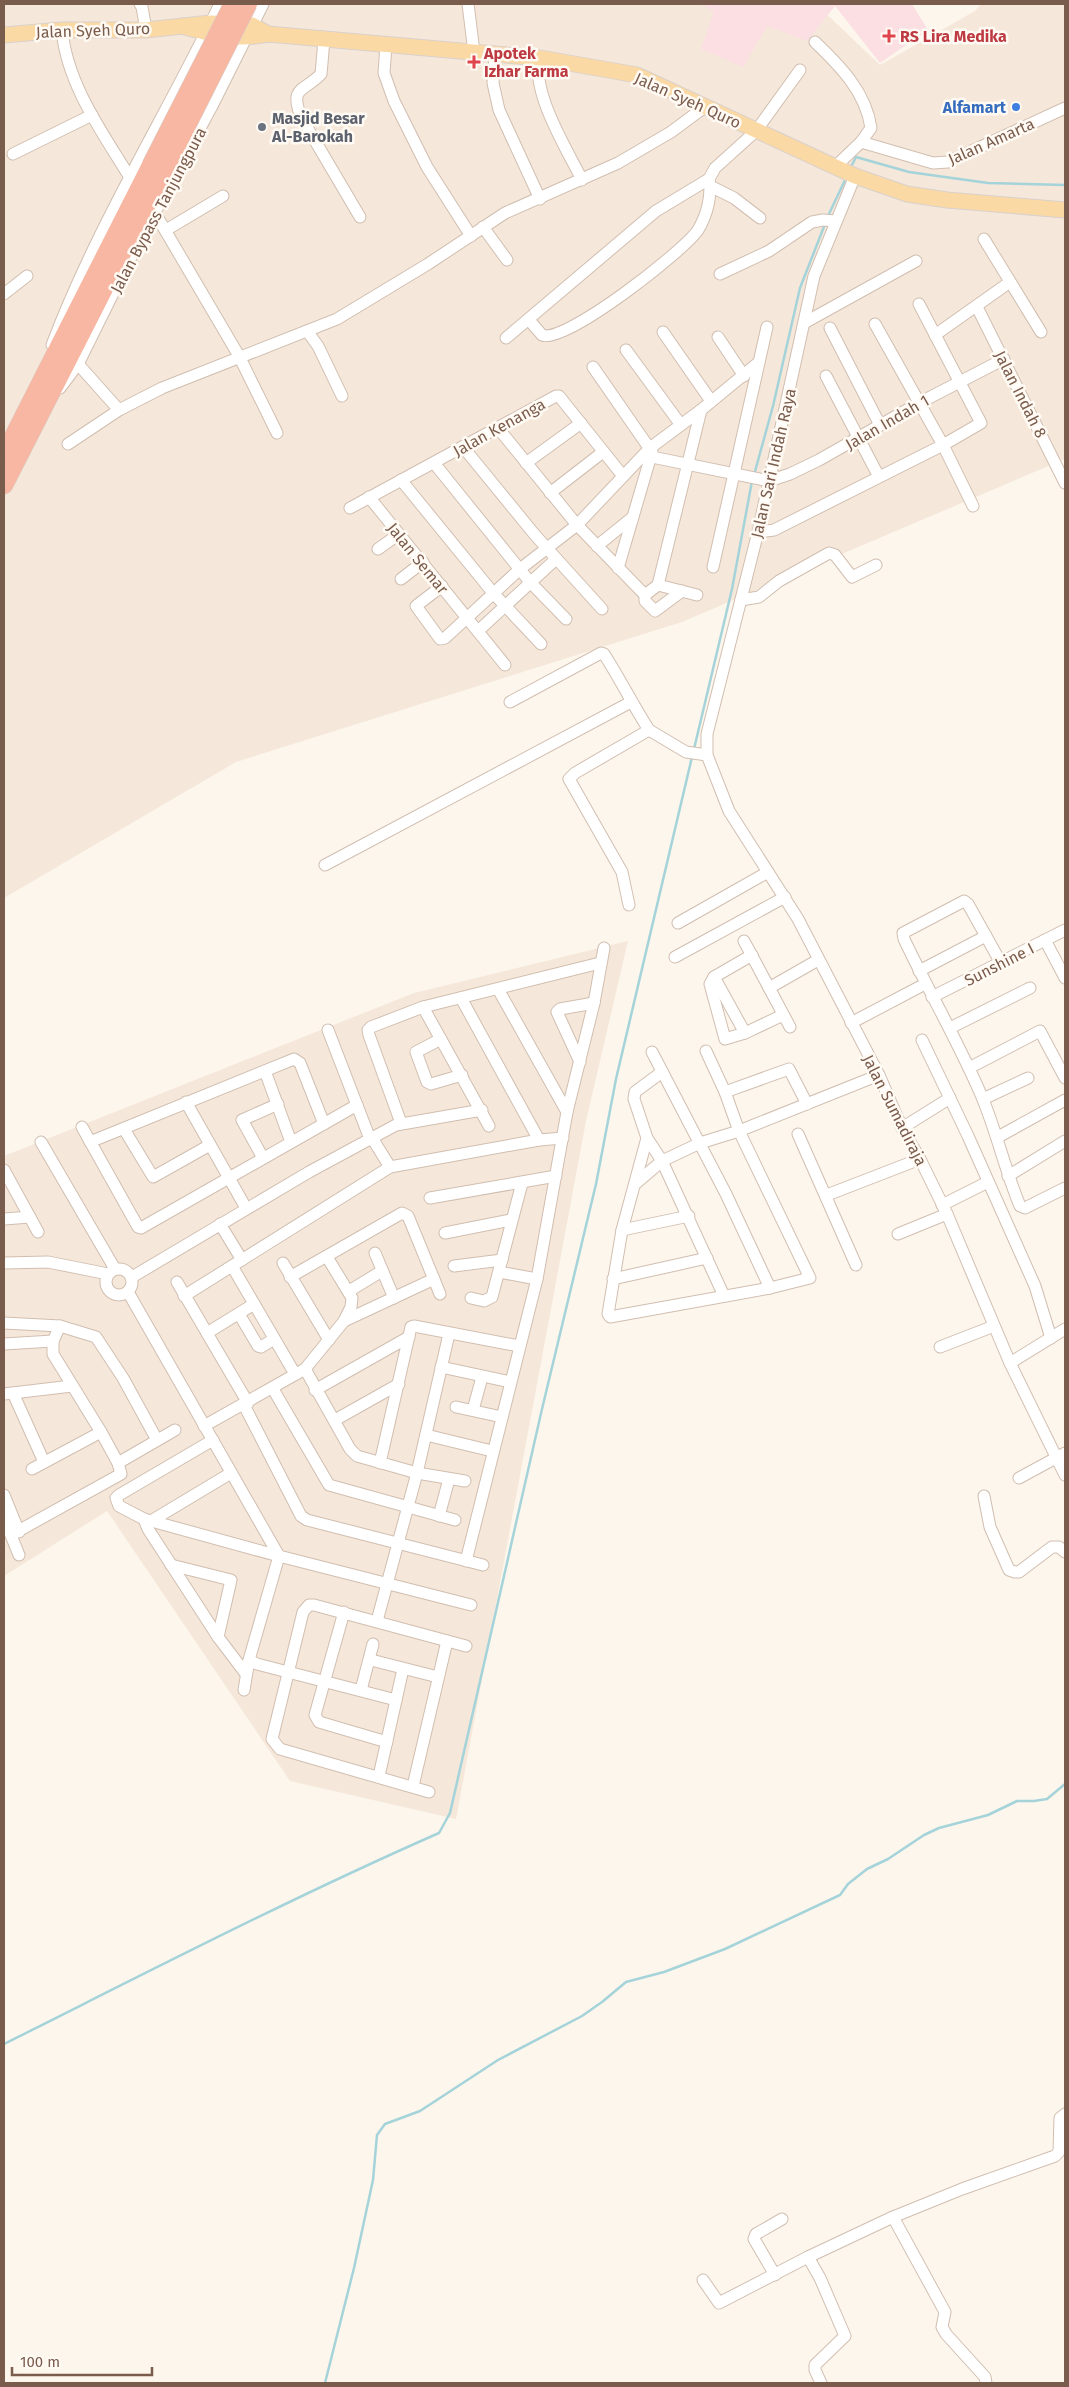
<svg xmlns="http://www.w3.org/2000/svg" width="1069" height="2387" font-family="'Fira Sans',sans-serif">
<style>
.residential{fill:#f5e8da}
.medical{fill:#fbdfe3}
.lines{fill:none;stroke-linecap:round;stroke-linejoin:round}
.stream{stroke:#a5d3da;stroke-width:2.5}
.minor-casing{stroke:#d1beb0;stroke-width:13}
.major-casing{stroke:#dad1cd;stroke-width:17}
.highway-casing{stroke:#dad1cd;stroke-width:19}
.minor{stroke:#fff;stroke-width:11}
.major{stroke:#fbd9a5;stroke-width:15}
.highway{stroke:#f7b7a3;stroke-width:18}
.highway-bridge-casing{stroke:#dad1cd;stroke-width:19;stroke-linecap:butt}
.highway-bridge{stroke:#f7b7a3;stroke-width:18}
.health-dot{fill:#e0444e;stroke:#fffaf3;stroke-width:2}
.shop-dot{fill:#3f7fe0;stroke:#fffaf3;stroke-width:2}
.worship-dot{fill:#6b7280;stroke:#fffaf3;stroke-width:2}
.labels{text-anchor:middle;stroke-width:5;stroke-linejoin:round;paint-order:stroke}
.street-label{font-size:16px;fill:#7a5c4d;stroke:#fffaf3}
.health-label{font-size:16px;font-weight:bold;fill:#be3a42;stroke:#fffaf3;text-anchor:start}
.shop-label{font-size:16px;font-weight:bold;fill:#366cbe;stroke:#fffaf3;text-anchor:end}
.worship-label{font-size:16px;font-weight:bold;fill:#5b616d;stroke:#fffaf3;text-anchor:start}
</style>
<rect width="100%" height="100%" fill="#fdf6ec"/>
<!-- residential -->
<g class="residential">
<polygon points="4,4 816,4 880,65 975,11 981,4 1065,4 1065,459 682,622 236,762 4,898"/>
<polygon points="628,941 586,1121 456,1819 290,1781 107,1511 4,1576 4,1156 414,993"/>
</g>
<!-- medical -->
<polygon class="medical" points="701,4 912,4 928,30 880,63 835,6 807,41 767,26 743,67 701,49 714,12"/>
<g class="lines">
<!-- stream -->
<g class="stream">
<polyline points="850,169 856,157 909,172 988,183 1065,185"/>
<polyline points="828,216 846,178"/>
<polyline points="754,475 773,406 800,288 825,224"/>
<polyline points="694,749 732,589 752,481"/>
<path d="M4 2044C148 1972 291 1898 439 1833L450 1813 542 1409 596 1184 616 1079 692 757"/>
<polyline points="325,2383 354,2268 373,2180 377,2135 385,2124 420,2111 498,2060 582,2016 602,2002 626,1982 664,1972 725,1949 840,1895 848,1884 867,1869 888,1859 924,1835 939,1828 988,1815 1017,1801 1034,1801 1047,1799 1065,1784"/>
</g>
<!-- minor casing -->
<g class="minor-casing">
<g id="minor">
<polyline points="140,4 142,7 146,30"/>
<polyline points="468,4 474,52"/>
<path d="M62 30C67 84 102 132 129 176"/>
<path d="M324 40 321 74C304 92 289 86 301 117L360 217"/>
<path d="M815 42C840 66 866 92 871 128L861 142"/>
<polyline points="386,45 384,73 394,101 427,167 471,236"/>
<polyline points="495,54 493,83 499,110 540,199"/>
<path d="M540 58C530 91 568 151 582 180"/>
<polyline points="13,154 92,115"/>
<polyline points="836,166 861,142 933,163 948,162 1065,108"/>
<polyline points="855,176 814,276 758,532 707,734 707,755 729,811 798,919 879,1075 902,1128 920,1159 947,1214 1010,1363 1065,1475"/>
<polyline points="710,186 734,198 760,218"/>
<polyline points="155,213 239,356 277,433"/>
<polyline points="483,227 507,260"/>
<polyline points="166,230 223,196"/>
<polyline points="984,239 1041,332"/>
<polyline points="720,274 769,251 812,222 823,220 836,221"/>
<polyline points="4,294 27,276"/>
<polyline points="977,307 1065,483"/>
<path d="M529 320 542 335C564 345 684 251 698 230 707 215 712 196 709 179"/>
<polyline points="804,323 916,261"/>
<polyline points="875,324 943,445 973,506"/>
<polyline points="830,328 880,425"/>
<polyline points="307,331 318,346 342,396"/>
<polyline points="663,332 711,401"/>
<polyline points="935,335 1010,282"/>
<polyline points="718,337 744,376"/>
<polyline points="506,338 656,211 709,179 715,168 756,131 800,70"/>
<path d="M52 345C97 226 165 118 220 4"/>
<polyline points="626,350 681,425"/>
<polyline points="78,364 119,410"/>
<polyline points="593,367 652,452 618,568"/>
<polyline points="826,376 878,475"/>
<polyline points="60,388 78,364 132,255 212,106 263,4"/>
<polyline points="498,428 577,525 645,595 658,585 701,410"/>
<polyline points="68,444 119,410 162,388 337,319 428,264 505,213 618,163 671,132 706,106"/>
<polyline points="463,447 535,535 602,609"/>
<polyline points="652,457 769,481 790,474 819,460 919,403 1004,359"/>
<polyline points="434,463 530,582 566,619"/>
<polyline points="526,463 581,423"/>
<polyline points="401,480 494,594 541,644"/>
<polyline points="550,493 603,452"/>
<polyline points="369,497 505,665"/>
<polyline points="350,508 556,396 559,396 623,476"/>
<polyline points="758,532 774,530 943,445 981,423 919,304"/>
<polyline points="597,546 633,517"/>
<polyline points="378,549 399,534"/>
<polyline points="713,567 767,327"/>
<polyline points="401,579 423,562"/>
<polyline points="658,585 697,595"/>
<polyline points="442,586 416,606 440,639 445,638 520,569 577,525 650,448 701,410 758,363"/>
<polyline points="645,595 645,601 655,611 682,591"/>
<polyline points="741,600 759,597 779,581 829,553 835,555 852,577 876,565"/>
<polyline points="478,631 556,559"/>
<path d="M510 702 601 653 604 654C620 679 633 705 649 730L575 773 569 779 622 872 629 905"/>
<polyline points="649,730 686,752 707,755"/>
<polyline points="325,865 631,702"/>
<polyline points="678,923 768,872"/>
<polyline points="1045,940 1065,978"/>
<polyline points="744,941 790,1027"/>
<polyline points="752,955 714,977 710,984 725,1039 745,1033 783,1015"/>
<polyline points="675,957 785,897"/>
<path d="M1001 963 968 904 964 901 903 933 904 939C929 992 959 1043 982 1097 997 1133 1005 1170 1020 1206L1025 1208 1065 1188"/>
<polyline points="919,971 986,936"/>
<polyline points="714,977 745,1033"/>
<polyline points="769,988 818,960"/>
<polyline points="498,989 567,1112"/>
<polyline points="932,997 1065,930"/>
<polyline points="461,998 539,1140"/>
<polyline points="423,1007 489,1126"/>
<polyline points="851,1023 925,984"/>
<polyline points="950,1028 1030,988"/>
<polyline points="328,1030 370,1139"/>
<polyline points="441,1039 416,1052 427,1082 431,1084 462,1075"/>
<polyline points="922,1040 968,1136 1035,1286 1051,1338"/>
<polyline points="652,1052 726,1194 770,1288"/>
<polyline points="580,1062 557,1012 560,1009 594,1003"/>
<polyline points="969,1068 1040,1031 1065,1078"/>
<polyline points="265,1071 291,1142"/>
<polyline points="662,1072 635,1092 634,1099 647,1138 662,1161 724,1296"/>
<polyline points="725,1092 789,1069 807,1104"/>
<polyline points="983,1099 1028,1078"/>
<polyline points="186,1102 246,1208"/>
<polyline points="401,1123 369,1035 368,1030 371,1027 423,1007 600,963"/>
<polyline points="82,1127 138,1227 141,1228 357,1105"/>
<polyline points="902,1128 950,1098"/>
<polyline points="124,1129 153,1177 210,1145"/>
<polyline points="798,1134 856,1265"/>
<polyline points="998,1137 1065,1100"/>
<polyline points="372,1138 390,1167"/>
<polyline points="647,1138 622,1230 608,1314 610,1317 770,1288 810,1278 739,1131 725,1092 706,1051"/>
<polyline points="41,1142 115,1269"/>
<polyline points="90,1142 294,1059 300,1063 324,1124"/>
<polyline points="263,1158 242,1120 278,1104"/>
<polyline points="4,1170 38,1232"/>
<polyline points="1008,1176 1065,1141"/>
<polyline points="635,1184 662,1161 700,1143 739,1131 879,1075"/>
<polyline points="827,1195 920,1159"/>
<polyline points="430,1198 556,1176"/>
<polyline points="942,1205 988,1182"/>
<polyline points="4,1219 30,1217"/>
<polyline points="220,1224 242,1260"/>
<polyline points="622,1230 689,1216"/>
<polyline points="445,1233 511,1220"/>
<polyline points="898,1234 947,1214"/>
<polyline points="375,1253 394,1298"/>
<polyline points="4,1263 48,1262 108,1274"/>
<polyline points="283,1263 329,1340"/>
<polyline points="232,1266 295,1374"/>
<polyline points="454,1266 502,1260"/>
<circle cx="119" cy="1282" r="13"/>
<polyline points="499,1272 537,1279"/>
<polyline points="132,1277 309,1172 396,1125 482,1110"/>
<polyline points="290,1277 402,1213 408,1216 440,1294"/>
<polyline points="613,1279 707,1258"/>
<polyline points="177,1282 248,1403"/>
<polyline points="349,1291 382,1271"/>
<polyline points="128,1292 279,1556 249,1660 244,1690"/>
<polyline points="184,1296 390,1167 539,1140 563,1138"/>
<polyline points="471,1298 484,1301 492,1297 522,1183"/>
<polyline points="239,1314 258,1346 261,1347 274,1339"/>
<polyline points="344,1321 434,1279"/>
<polyline points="4,1323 60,1326 96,1337 123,1378 157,1440"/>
<polyline points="207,1333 254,1304"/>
<polyline points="4,1344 53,1341"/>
<polyline points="940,1347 994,1326"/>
<polyline points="1010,1363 1065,1329"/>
<polyline points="441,1367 510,1382"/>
<polyline points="305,1369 350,1449 357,1456 417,1473 465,1481"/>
<polyline points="273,1389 329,1485 455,1520"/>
<polyline points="315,1390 409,1337"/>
<polyline points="13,1393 44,1462"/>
<polyline points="4,1394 72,1386"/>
<polyline points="244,1405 301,1516 307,1520 483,1565"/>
<polyline points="456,1407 502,1417"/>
<polyline points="473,1410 482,1377"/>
<polyline points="335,1420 399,1384"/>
<polyline points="204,1426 305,1369 344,1321 351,1307 352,1298 327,1257"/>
<polyline points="426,1435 492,1451"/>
<polyline points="213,1440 119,1495 116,1498 119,1506 144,1519 279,1556 471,1605"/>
<polyline points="118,1463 175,1430"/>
<polyline points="380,1463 411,1327 414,1326 519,1346"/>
<polyline points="32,1469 101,1432"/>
<polyline points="1019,1478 1065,1453"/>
<polyline points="4,1495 19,1532"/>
<polyline points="984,1496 990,1527 1009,1570 1015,1572 1019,1572 1052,1547 1059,1547 1065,1552"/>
<polyline points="439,1516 449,1479"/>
<polyline points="4,1518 19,1555"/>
<polyline points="144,1519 148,1529 218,1637 246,1674"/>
<polyline points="151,1521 231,1473"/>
<polyline points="11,1535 121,1474 118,1463 101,1432 53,1354 53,1341 60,1326"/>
<polyline points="466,1561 537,1279 567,1112 594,1003 604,948"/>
<polyline points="171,1565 231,1580 218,1637"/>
<polyline points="344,1612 315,1715 319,1722 387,1742"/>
<polyline points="377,1621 417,1473 449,1334"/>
<polyline points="249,1660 257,1664 396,1700"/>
<polyline points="371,1660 438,1677"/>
<polyline points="361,1690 373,1644"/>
<polyline points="379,1776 403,1669"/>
<polyline points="413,1786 447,1641"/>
<polyline points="429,1792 280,1749 272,1739 303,1612 309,1605 314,1605 466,1646"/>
<polyline points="893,2217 945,2312 942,2327 946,2334 985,2377 986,2383"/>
<polyline points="775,2275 754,2239 756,2234 782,2219"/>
<polyline points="703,2280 719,2303 808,2257"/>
<polyline points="821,2383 815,2370 815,2365 845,2336 820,2278 808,2257 893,2217 962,2189 1055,2156 1059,2152 1060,2118 1065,2114"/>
</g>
</g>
<!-- major casing -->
<g class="major-casing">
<g id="major">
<path d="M182 26C213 35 236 41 268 34L540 58 637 75 855 176 907 194 947 200 1065 210"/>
<polyline points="4,35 62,30 146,30 211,23 252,25 268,34"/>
</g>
</g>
<!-- highway casing -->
<g class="highway-casing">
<g id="highway">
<polyline points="4,455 151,165"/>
<polyline points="4,485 165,169"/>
</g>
</g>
<!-- minor -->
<use href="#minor" class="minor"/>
<!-- major -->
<use href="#major" class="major"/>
<!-- highway -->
<use href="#highway" class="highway"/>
<!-- highway-bridge casing -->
<g class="highway-bridge-casing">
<g id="highway-bridge">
<polyline points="151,165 233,4"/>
<polyline points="165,169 248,4"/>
</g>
</g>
<!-- highway-bridge -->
<use href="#highway-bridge" class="highway-bridge"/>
</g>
<!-- markers -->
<g class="health-dot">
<path d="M886.5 28.5h5v5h5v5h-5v5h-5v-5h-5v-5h5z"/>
<path d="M471.5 54.5h5v5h5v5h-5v5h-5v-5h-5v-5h5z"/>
</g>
<circle class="shop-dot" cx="1016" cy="107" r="5"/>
<circle class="worship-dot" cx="262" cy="127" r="5"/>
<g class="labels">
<!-- street labels -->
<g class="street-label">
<text transform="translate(93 30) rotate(-2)" y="6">Jalan Syeh Quro</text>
<text transform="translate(688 100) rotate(24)" y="6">Jalan Syeh Quro</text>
<text transform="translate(991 141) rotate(-24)" y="6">Jalan Amarta</text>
<text transform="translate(158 210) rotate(-62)" y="6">Jalan Bypass Tanjungpura</text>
<text transform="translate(1021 394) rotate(63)" y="6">Jalan Indah 8</text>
<text transform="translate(887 422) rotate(-30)" y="6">Jalan Indah 1</text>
<text transform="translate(499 427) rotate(-29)" y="6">Jalan Kenanga</text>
<text transform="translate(773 463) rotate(-77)" y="6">Jalan Sari Indah Raya</text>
<text transform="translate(418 558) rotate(51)" y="6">Jalan Semar</text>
<text transform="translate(999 964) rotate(-27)" y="6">Sunshine I</text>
<text transform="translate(895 1110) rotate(63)" y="6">Jalan Sumadiraja</text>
</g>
<!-- health labels -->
<g class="health-label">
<text x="900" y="42">RS Lira Medika</text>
<text x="484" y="59">Apotek<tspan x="484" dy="18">Izhar Farma</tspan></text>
</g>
<!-- shop labels -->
<g class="shop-label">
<text x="1006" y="113">Alfamart</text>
</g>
<!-- worship labels -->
<g class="worship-label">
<text x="272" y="124">Masjid Besar<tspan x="272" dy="18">Al-Barokah</tspan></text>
</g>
</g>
<!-- border -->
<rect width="1069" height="2387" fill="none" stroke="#7a5c4d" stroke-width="10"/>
<!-- scale -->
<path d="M12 2367v8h140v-8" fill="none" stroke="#7a5c4d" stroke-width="2.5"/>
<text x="20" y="2367" font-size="15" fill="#7a5c4d" stroke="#fffaf3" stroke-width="4" paint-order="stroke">100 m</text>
</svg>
